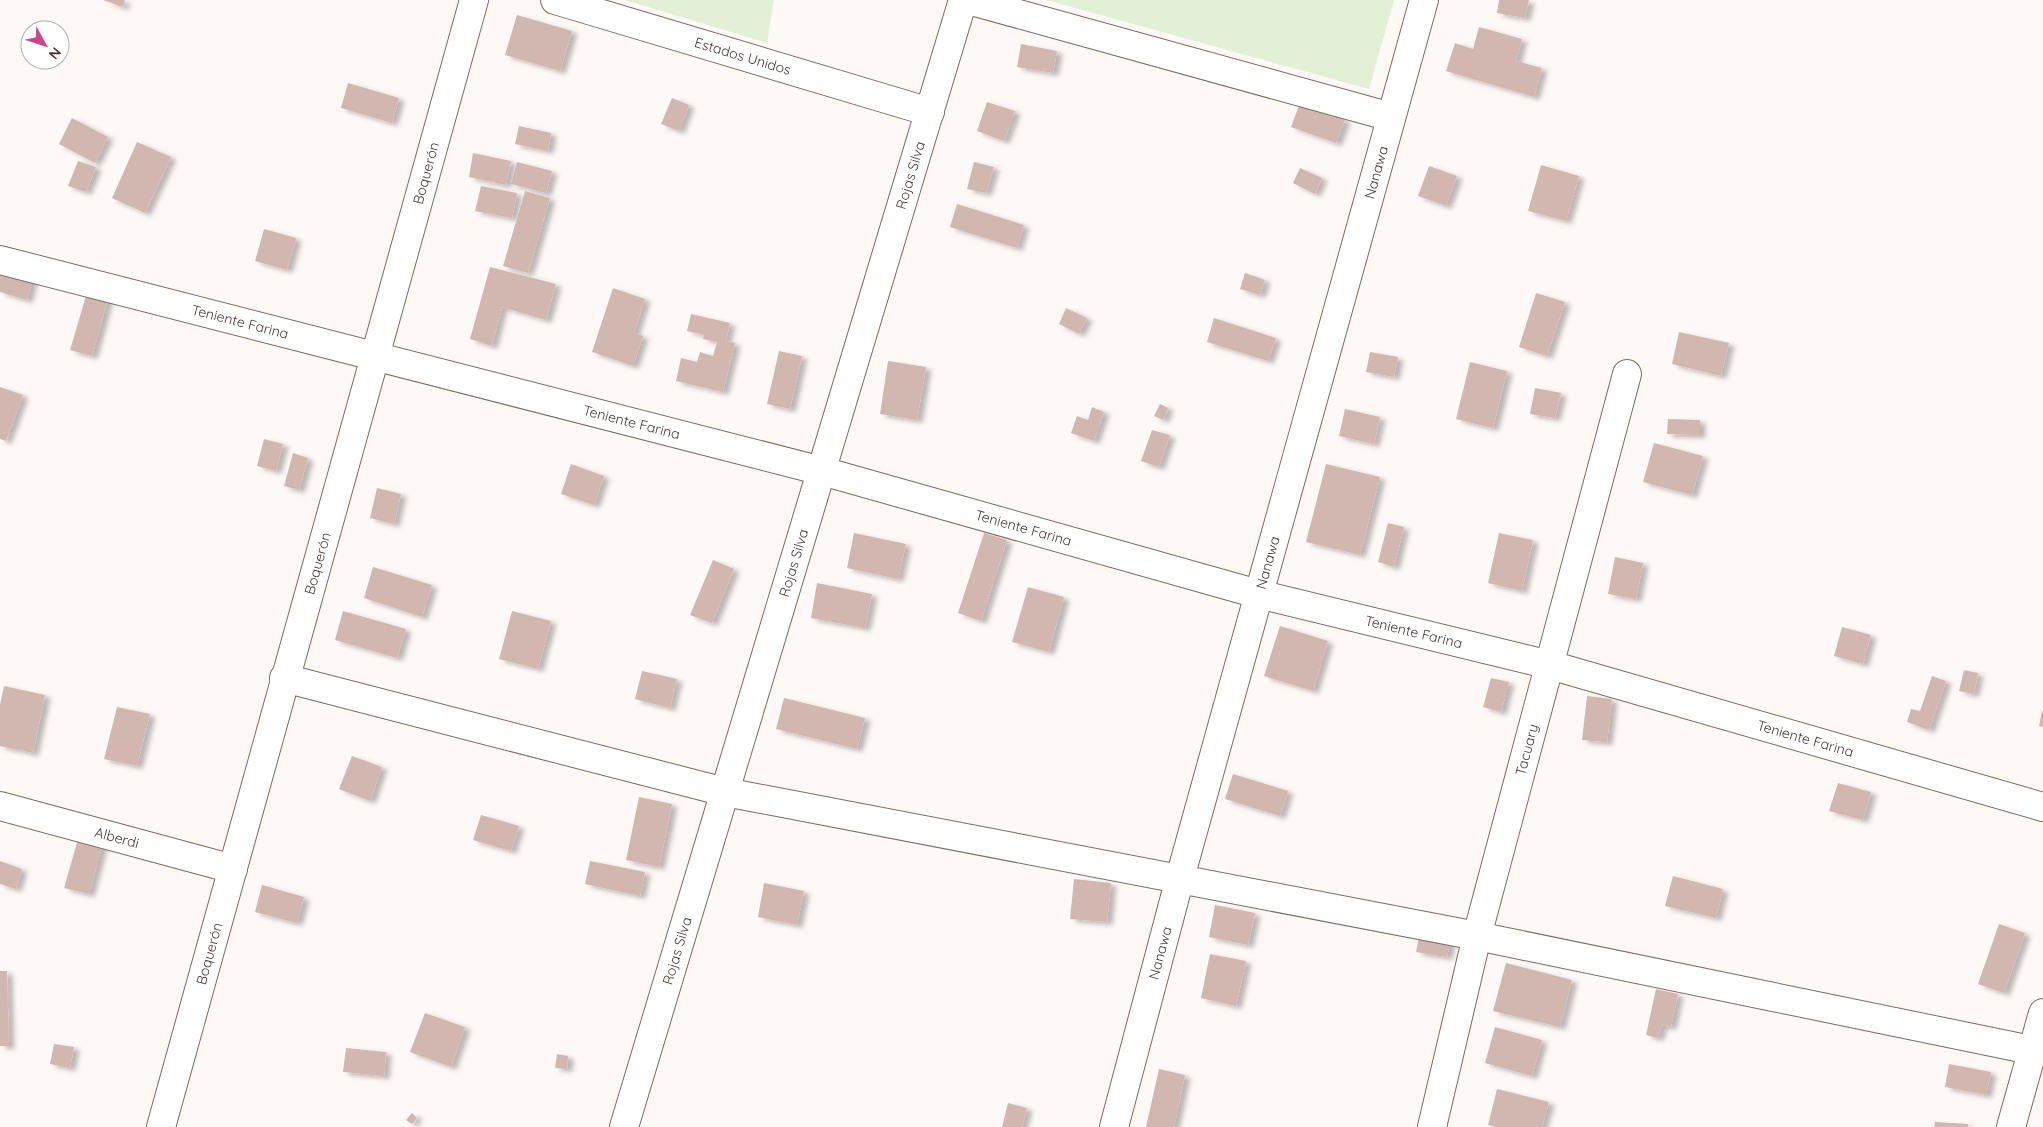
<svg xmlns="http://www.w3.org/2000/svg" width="2043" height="1127" font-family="Quicksand,sans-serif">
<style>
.green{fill:#e1f0d6}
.building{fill:#d2b7b1;filter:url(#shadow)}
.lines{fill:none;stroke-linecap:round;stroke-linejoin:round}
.street-casing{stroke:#806960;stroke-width:30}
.street{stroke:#fff;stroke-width:28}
.labels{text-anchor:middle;stroke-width:4.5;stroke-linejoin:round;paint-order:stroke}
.street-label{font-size:14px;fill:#423733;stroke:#fff}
</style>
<defs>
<filter id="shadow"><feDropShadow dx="5.5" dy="3" stdDeviation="2.5" flood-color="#0004"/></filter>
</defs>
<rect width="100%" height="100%" fill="#fef8f6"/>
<!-- green -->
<g class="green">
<polygon points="625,0 774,0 767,43"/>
<polygon points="1046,0 1394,0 1369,89"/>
</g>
<!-- building -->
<g class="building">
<polygon points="103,0 125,0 123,7"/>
<polygon points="1499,0 1529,0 1525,18 1497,13"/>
<polygon points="517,15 572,31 560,71 505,55"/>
<polygon points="1479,27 1522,39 1516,61 1542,68 1534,97 1446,71 1455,43 1473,49"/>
<polygon points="1021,44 1057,51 1053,73 1017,67"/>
<polygon points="348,83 399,98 392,123 341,108"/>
<polygon points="672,98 689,105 679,131 661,124"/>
<polygon points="987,102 1015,111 1004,141 977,131"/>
<polygon points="1300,103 1345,120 1336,143 1291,127"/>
<polygon points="72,118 108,137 95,163 59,144"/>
<polygon points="519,126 551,133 548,151 515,144"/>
<polygon points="137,142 171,157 145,213 112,198"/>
<polygon points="473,153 511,161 506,185 469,177"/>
<polygon points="78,161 96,167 86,192 68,186"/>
<polygon points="517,162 552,171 546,193 511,184"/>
<polygon points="974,162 994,167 986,193 967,189"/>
<polygon points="1541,165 1579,176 1566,221 1528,211"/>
<polygon points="1429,166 1457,176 1446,206 1418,196"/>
<polygon points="1300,168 1322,178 1315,194 1293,183"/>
<polygon points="481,186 517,193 512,218 475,211"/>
<polygon points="525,191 550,198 528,273 503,266"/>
<polygon points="957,204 1024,225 1017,248 950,227"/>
<polygon points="264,229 296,238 287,270 255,261"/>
<polygon points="0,267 33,277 27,300 0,292"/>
<polygon points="490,267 556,284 546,320 502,307 492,346 470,339"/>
<polygon points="1245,273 1265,280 1260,295 1240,289"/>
<polygon points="613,288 645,299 634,333 643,336 633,366 592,352"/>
<polygon points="88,289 109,295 92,356 70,350"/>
<polygon points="1536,293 1565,302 1547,356 1519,347"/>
<polygon points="1066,308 1087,318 1079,334 1059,324"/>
<polygon points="691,314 730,323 726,341 735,343 723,392 676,381 681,358 697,362 700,352 713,356 717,342 703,339 704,335 687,331"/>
<polygon points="1214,318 1276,338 1268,361 1207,342"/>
<polygon points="1679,332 1729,343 1721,376 1672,364"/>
<polygon points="779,351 802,356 790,409 767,404"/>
<polygon points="1370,352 1398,357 1394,377 1366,372"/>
<polygon points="888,361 926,367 917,420 880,414"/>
<polygon points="1470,362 1507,371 1493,428 1456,419"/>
<polygon points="0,387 23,395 6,441 0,439"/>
<polygon points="1535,388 1561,393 1555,418 1530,414"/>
<polygon points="1160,404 1168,408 1163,420 1154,416"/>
<polygon points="1092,407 1104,412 1094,441 1071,433 1077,416 1088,420"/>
<polygon points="1345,409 1380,417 1374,444 1339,436"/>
<polygon points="1668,419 1700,420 1700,435 1667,434"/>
<polygon points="1152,430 1170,435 1159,467 1141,461"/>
<polygon points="264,439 283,444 276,471 257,466"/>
<polygon points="1654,443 1703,456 1692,495 1643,482"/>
<polygon points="293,453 308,458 299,490 284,486"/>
<polygon points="571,464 604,476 594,505 561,494"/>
<polygon points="1326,464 1380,477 1360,555 1306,542"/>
<polygon points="377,488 401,494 394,524 370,518"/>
<polygon points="1388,523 1404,527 1394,567 1378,562"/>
<polygon points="854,533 906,544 898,579 847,568"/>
<polygon points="984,533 1007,540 981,621 958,613"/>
<polygon points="1499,533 1533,540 1522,591 1488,583"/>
<polygon points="1615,557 1643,563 1636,599 1608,594"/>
<polygon points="713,560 734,569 712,623 690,615"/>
<polygon points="373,567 432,585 422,617 364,598"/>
<polygon points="817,583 872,594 865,628 811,618"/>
<polygon points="1028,587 1064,597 1049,652 1012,642"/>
<polygon points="343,611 406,629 397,658 335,640"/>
<polygon points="512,611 551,621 538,669 499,659"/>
<polygon points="1280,626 1328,641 1313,691 1264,676"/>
<polygon points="1842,627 1871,635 1863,664 1834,656"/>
<polygon points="1964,670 1978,673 1974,694 1959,691"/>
<polygon points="642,671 677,679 670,708 635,699"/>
<polygon points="1932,676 1946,681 1929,730 1907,722 1911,709 1920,711"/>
<polygon points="1491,678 1509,682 1501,712 1483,707"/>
<polygon points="4,686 45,695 33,753 0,746 0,705"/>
<polygon points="1587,696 1612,699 1607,742 1582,740"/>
<polygon points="784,698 865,718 857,749 776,729"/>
<polygon points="117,707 150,714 137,766 104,759"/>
<polygon points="2042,711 2043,711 2043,727 2039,726"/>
<polygon points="352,756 382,767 370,801 339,789"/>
<polygon points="1233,774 1288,791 1280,816 1225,799"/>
<polygon points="1838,783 1871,792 1863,820 1829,811"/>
<polygon points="639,797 672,804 659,867 626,860"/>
<polygon points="481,815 519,826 511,851 473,840"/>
<polygon points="80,832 104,839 89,894 64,888"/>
<polygon points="0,861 22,869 16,889 0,884"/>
<polygon points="590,861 645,872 640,896 585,884"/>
<polygon points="1673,876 1723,889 1716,918 1665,906"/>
<polygon points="1074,879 1111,883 1107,922 1070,919"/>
<polygon points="764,883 804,891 797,925 758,917"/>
<polygon points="262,885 304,897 297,923 255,912"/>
<polygon points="1215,905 1255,913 1248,945 1209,937"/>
<polygon points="1999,924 2025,933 2004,993 1978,984"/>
<polygon points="1420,931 1451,937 1447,957 1416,952"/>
<polygon points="1210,954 1246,961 1236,1006 1201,998"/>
<polygon points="1506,963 1572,980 1560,1027 1493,1011"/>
<polygon points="0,971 7,971 9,1046 0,1046"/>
<polygon points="1656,989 1678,994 1671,1027 1662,1025 1658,1038 1646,1035"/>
<polygon points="425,1013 465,1027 451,1067 410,1052"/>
<polygon points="1495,1027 1542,1040 1532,1076 1485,1063"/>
<polygon points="54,1044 74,1047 70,1068 50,1064"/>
<polygon points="346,1048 386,1052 384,1076 343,1072"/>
<polygon points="557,1054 568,1056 567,1069 555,1068"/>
<polygon points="1949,1064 1991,1072 1986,1095 1945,1087"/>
<polygon points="1159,1069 1185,1075 1174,1127 1146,1127"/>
<polygon points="1497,1089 1549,1102 1542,1127 1496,1127 1488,1125"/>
<polygon points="1008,1103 1027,1108 1022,1127 1002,1127"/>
<polygon points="412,1113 417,1118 412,1124 406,1120"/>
<polygon points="1935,1122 1968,1124 1968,1127 1934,1127"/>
</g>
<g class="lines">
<!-- street casing -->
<g class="street-casing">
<g id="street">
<path id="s1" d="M555 0 930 112"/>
<polyline points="968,0 1391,117"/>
<path id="s2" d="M0 260 822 471 1258 594 1550 665 2043 807"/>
<polyline points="284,678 725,792 1477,936 2031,1050"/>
<path id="s3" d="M0 806 233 869"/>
<path id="s4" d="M161 1127 474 0"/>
<path id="s5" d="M624 1127 963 0"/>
<path id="s6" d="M1114 1127 1180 878 1424 0"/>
<path id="s7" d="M1432 1127 1477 936 1627 374"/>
<polyline points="2011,1127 2043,1013"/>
</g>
</g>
<!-- street -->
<use href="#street" class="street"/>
</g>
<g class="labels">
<!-- street labels -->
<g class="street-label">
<text dy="5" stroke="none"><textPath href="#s1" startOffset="196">Estados Unidos</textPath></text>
<text dy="5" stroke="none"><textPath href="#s4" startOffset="990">Boquerón</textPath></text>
<text dy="5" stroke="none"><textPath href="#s6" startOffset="990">Nanawa</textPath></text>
<text dy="5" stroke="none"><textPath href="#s5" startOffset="994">Rojas Silva</textPath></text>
<text dy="5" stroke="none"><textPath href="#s2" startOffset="248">Teniente Farina</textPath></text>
<text dy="5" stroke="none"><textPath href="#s2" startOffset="652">Teniente Farina</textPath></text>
<text dy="5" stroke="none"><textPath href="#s2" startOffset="1058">Teniente Farina</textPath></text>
<text dy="5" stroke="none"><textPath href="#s4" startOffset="585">Boquerón</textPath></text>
<text dy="5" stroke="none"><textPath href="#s6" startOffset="585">Nanawa</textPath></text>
<text dy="5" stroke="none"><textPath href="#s5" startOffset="589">Rojas Silva</textPath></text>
<text dy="5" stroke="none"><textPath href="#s2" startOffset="1462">Teniente Farina</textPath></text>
<text dy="5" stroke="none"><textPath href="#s2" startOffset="1868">Teniente Farina</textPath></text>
<text dy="5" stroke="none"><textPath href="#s7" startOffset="389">Tacuary</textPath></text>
<text dy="5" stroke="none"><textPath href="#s3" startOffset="121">Alberdi</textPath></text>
<text dy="5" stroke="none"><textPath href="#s5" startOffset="184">Rojas Silva</textPath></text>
<text dy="5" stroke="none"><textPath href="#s4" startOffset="180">Boquerón</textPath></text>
<text dy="5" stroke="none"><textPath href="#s6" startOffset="180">Nanawa</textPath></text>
</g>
</g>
<!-- north arrow -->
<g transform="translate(45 45) rotate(130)"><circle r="24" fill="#ffffff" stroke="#b3afad"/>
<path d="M0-4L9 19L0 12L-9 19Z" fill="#cb478a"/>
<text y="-8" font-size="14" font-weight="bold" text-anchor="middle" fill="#423733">N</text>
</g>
</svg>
